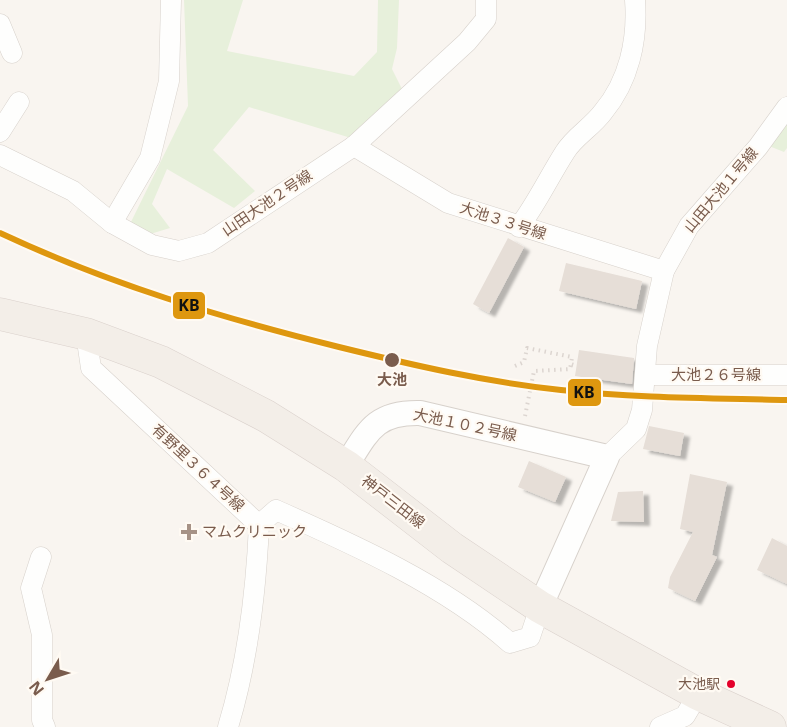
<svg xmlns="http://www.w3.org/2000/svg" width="787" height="727" font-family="'Noto Sans','Noto Sans JP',sans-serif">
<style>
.green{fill:#e7f0db}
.building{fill:#e6ded7;filter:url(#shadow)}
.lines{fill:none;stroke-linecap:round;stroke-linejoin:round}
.minor-casing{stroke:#d7d1cb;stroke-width:21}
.tertiary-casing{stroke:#d7d1cb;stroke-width:26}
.primary-casing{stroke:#dad1cc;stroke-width:33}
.path{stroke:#dcd5d0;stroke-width:4;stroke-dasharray:1.5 4.5;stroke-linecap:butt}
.minor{stroke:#fefefd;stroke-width:20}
.tertiary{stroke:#fefefd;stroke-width:24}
.primary{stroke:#f3eee8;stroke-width:32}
.rail-1-casing{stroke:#fffaf3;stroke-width:10}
.rail-1{stroke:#de970f;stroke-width:6}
.stop-dot{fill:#7a5c4d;stroke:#fffaf3;stroke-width:2}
.poi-dot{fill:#a69286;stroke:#fffaf3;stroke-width:2}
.bus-dot{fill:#e4002b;stroke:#fffaf3;stroke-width:2}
.labels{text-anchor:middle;stroke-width:4.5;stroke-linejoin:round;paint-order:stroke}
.bus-label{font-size:14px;fill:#7a5c4d;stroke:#fffaf3;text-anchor:end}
.street-label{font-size:15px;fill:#7a5c4d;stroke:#fffaf3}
.stop-label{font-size:15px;font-weight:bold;fill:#7a5c4d;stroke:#fffaf3}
.poi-label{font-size:15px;fill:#7a5c4d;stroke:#fffaf3;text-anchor:start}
.line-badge{stroke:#fffaf3;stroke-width:2}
.pale-badge-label{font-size:16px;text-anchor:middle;font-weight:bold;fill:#111}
</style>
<defs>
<filter id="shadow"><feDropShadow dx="6" dy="4" stdDeviation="1.5" flood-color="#0004"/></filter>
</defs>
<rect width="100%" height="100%" fill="#f9f5f0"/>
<!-- green -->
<g class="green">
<polygon points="184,0 243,0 227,51 354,76 377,52 378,0 399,0 397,48 392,69 403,91 351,138 249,107 213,150 255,191 234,208 167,169 152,204 170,228 147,235 129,226 188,106"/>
<polygon points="787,120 787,148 784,152 769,146"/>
</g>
<!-- building -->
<g class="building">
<polygon points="508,238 524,247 489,313 473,304"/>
<polygon points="566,263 642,281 636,309 559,291"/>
<polygon points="579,350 634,358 632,384 575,376"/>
<polygon points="649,426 684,433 680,456 643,449"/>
<polygon points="529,461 566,477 555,502 518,487"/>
<polygon points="690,474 727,482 712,555 717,557 695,601 668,588 670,577 693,532 680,529"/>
<polygon points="643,491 644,522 611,521 618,492"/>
<polygon points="772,538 787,546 787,584 757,570"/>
</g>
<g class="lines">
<!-- minor casing -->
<g class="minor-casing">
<g id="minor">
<polyline points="0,24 12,53"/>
<polyline points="0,132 19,102"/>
<polyline points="354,146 448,203 664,271"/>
<polyline points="0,155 73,191 112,223 152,245 179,251 208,243 354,146 467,42 486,19 486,0"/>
<polyline points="112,223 150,158 169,81 171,0"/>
<path d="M519 227C537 203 549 177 565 152 574 137 592 127 603 112 629 81 638 40 635 0"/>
<path d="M86 334 91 368 259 525C256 593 248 661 228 727"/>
<polyline points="645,375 787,375"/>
<polyline points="607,457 636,429 642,410 647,346 664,271 689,226 758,147 787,107"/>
<path d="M259 525 276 510C355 545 446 586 510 643L530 637 540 607"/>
<polyline points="41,557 31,588 42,635 42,720 45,727"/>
<polyline points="660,727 685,716 698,694"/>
</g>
</g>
<!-- tertiary casing -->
<g class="tertiary-casing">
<path id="tertiary" d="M346 466C368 431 375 412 420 413L607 457 540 607"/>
</g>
<!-- primary casing -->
<g class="primary-casing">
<polyline id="primary" points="0,314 86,334 161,362 266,416 346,466 452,548 540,607 698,694 770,727"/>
</g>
<!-- path -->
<g class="path">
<polyline points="515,366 524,362 527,348 572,357 571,364 577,366"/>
<polyline points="525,416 534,371 570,369 571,364"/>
</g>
<!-- minor -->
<use href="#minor" class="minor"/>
<!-- tertiary -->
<use href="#tertiary" class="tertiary"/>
<!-- primary -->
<use href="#primary" class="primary"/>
<!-- rail-1 casing -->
<g class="rail-1-casing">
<path id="rail-1" d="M0 233C109 284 222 318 339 347 412 365 486 382 561 390 636 398 712 398 787 400"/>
</g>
<!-- rail-1 -->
<use href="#rail-1" class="rail-1"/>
</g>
<!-- markers -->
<circle class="stop-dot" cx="392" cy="360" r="8"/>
<path class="poi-dot" d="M186 523h6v6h6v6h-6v6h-6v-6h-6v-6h6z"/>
<circle class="bus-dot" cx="731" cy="684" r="5"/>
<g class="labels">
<!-- bus labels -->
<g class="bus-label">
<text x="720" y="689">大池駅</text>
</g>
<!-- street labels -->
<g class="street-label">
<text transform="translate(721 190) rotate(-50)" y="5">山田大池１号線</text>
<text transform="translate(267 203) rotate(-34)" y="5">山田大池２号線</text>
<text transform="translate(503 221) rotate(18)" y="5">大池３３号線</text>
<text x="716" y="380">大池２６号線</text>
<text transform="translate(465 425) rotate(12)" y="5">大池１０２号線</text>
<text transform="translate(198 468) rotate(43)" y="5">有野里３６４号線</text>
<text transform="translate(393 502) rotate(38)" y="5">神戸三田線</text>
</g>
<!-- stop labels -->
<g class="stop-label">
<text x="392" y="385">大池</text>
</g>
<!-- poi labels -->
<g class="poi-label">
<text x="202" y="537">マムクリニック</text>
</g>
</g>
<g class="line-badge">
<rect x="172" y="291" width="34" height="29" rx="6" fill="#de970f"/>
<rect x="567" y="378" width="35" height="29" rx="6" fill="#de970f"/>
</g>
<g class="pale-badge-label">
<text x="189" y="311">KB</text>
<text x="584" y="398">KB</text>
</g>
<!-- north arrow -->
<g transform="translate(48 679) rotate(231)" stroke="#fffaf3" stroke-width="4.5" paint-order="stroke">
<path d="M0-4.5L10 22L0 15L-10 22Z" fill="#7a5c4d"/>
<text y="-9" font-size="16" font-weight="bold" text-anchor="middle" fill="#7a5c4d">N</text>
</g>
</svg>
